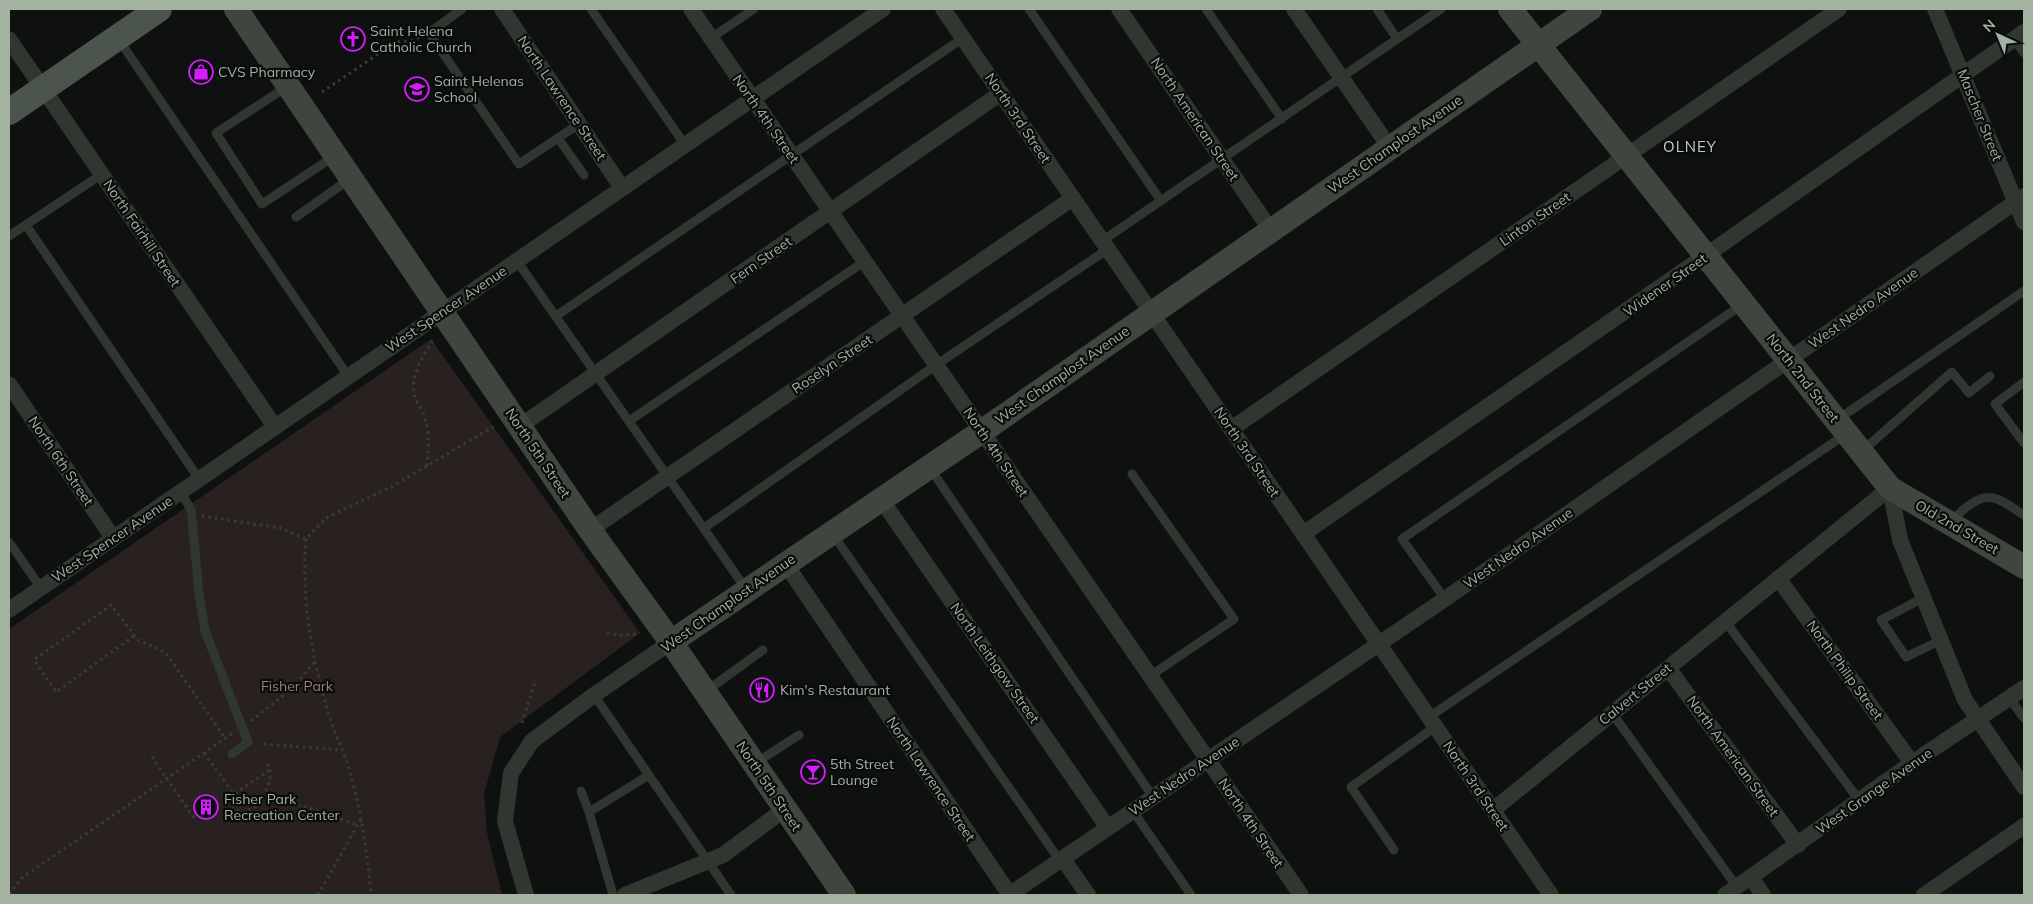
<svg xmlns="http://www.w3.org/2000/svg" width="2033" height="904" font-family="Mulish,sans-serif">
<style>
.green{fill:#292120}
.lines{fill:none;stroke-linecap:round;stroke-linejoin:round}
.path{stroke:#373d36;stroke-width:3;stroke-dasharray:2.5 4;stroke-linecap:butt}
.lane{stroke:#303630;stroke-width:9}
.street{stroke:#303630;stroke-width:16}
.secondary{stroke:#3f463e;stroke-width:24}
.primary{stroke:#4c554c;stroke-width:26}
.labels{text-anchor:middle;stroke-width:4.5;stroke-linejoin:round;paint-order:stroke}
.poi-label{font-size:14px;fill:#a2b39f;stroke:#0a0c0b;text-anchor:start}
.street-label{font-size:14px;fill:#a2b39f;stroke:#0a0c0b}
.park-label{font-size:14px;fill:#9f7e75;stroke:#0a0c0b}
.neighbourhood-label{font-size:15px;letter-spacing:1px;fill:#c2cfc1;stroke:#0a0c0b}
</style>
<rect width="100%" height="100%" fill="#0f1110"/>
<!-- green -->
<polygon class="green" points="431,339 640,633 500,737 484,794 487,832 502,895 9,895 9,629"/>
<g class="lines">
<!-- path -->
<g class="path">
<polyline points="322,92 396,42 411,41 420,37"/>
<path d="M427 466C429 448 430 432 424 415 422 408 415 402 414 394 411 374 423 356 433 340"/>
<polyline points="202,516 280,528 306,539 326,518 393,486 493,427"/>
<path d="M306 539C301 595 311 654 327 708 333 731 345 752 351 776 362 815 367 855 371 895"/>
<polyline points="607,633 621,635 636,634"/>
<polyline points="134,636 56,692 34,660 111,605 138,640 165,652 225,738"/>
<polyline points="251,721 295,686 316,660"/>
<polyline points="522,723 535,682"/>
<polyline points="264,744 342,750"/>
<polyline points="204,753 234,794 271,769"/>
<polyline points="152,757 194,818"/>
<path d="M267 764C274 773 269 782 265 793L357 825"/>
<polyline points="234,794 230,801 234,808 241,813 260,805 265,793"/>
<polyline points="9,894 23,877 233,733"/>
<polyline points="318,895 361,819"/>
</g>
<!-- lane -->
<g class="lane">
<polyline points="462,9 429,33 519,164 579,124"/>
<polyline points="591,9 685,145"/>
<polyline points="1029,9 1161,201"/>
<polyline points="1206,9 1282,119"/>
<polyline points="1377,9 1397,39"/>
<polyline points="711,38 754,9"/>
<polyline points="2014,39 2024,53"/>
<polyline points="119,40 348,376"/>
<polyline points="288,86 216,133 262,204 336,155"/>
<polyline points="558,138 584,175"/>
<polyline points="296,217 351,178"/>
<polyline points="26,225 199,479"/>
<polyline points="9,236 102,174"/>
<polyline points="1102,241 1441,9"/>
<polyline points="517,261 746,589"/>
<polyline points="556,316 963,38"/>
<polyline points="2024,382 1995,404 2024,443"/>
<polyline points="1837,420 2024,291"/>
<polyline points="629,421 865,261"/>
<polyline points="1861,452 1952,372 1969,393 1990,376"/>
<polyline points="930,468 1153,797"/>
<polyline points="1132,474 1234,619 1150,676"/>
<polyline points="180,492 191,509 199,593 205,631 248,742 232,754"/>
<path d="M1951 522C1960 512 1978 494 1993 498 2004 500 2015 510 2024 515"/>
<polyline points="704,528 936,365 1108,249"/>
<polyline points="832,533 1060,861"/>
<polyline points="9,542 41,588"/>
<polyline points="1923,598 1881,620 1906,657 1941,640"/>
<polyline points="1445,599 1402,539 1743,304"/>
<polyline points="1725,621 1859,800"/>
<polyline points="705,692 763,650"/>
<polyline points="594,695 731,895"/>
<polyline points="2009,698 2024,718"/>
<polyline points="1612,713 1737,887"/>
<polyline points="1429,717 1846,434"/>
<polyline points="754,764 799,735"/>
<polyline points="581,791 589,812"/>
<polyline points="1133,811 1191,895"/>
<polyline points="1394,850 1351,787 1435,727"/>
<polyline points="613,895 589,812 649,775"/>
</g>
<!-- street -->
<g class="street">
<polyline points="502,9 622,188"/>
<polyline points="691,9 1301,895"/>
<polyline points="943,9 1551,895"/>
<polyline points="1119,9 1270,229"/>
<polyline points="1294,9 1390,148"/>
<polyline points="1935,9 2024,222"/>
<polyline points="9,39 275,427"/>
<polyline points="9,384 113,538"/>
<polyline points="520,426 1001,93"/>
<polyline points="1231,429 1839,9"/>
<polyline points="881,499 1108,828"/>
<polyline points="590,530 1073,198"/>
<polyline points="1303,534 1705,256 2024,32"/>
<polyline points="785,563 1010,895"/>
<polyline points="1778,578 1912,763"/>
<polyline points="9,610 883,9"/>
<polyline points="1668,668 1798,845"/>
<polyline points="1493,810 1890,488 1900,540 1965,700 2024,787"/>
<polyline points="1063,859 1088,895"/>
<polyline points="1751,877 1763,895"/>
<polyline points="526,895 505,821 511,773 532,741 594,695 671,642"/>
<polyline points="625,895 723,855 785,809"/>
<polyline points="1009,895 1445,599 2024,196"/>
<polyline points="1725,895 1912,763 2024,688"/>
<polyline points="1924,895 2024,826"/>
</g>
<!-- secondary -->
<g class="secondary">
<polyline points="236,9 590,530 671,642 844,895"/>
<polyline points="1510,9 1890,488 2024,567"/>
<polyline points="671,642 981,432 1590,9"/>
</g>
<!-- primary -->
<polyline class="primary" points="9,112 159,9"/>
</g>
<!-- icons -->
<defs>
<g id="church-ring" transform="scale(1.25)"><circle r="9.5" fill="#0a0c0b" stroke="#d51cfc" stroke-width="1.5"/><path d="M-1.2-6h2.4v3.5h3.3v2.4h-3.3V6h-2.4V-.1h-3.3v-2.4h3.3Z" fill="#d51cfc"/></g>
<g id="shop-ring" transform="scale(1.25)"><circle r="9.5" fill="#0a0c0b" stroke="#d51cfc" stroke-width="1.5"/><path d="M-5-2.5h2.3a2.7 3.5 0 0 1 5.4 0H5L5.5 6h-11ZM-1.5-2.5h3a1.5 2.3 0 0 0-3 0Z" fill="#d51cfc"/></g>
<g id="school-ring" transform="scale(1.25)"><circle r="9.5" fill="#0a0c0b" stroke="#d51cfc" stroke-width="1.5"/><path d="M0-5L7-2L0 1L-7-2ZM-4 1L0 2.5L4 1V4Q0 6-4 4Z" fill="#d51cfc"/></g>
<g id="restaurant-ring" transform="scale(1.25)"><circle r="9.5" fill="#0a0c0b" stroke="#d51cfc" stroke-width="1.5"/><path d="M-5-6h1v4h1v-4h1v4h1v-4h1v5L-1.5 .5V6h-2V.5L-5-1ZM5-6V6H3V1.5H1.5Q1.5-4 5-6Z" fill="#d51cfc"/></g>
<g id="bar-ring" transform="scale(1.25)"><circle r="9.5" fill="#0a0c0b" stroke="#d51cfc" stroke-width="1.5"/><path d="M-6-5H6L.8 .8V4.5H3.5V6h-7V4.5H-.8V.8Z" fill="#d51cfc"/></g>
<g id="building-ring" transform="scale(1.25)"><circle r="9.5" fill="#0a0c0b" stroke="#d51cfc" stroke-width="1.5"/><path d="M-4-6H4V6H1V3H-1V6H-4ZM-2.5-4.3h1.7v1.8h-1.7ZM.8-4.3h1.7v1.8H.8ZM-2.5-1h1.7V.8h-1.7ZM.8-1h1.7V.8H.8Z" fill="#d51cfc"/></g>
</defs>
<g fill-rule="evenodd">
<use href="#church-ring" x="353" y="39"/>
<use href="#shop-ring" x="201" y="72"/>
<use href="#school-ring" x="417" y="89"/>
<use href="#restaurant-ring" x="762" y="690"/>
<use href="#bar-ring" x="813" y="772"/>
<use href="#building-ring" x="206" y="807"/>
</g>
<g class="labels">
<!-- poi labels -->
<g class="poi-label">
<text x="370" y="36">Saint Helena<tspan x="370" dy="16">Catholic Church</tspan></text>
<text x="218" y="77">CVS Pharmacy</text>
<text x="434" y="86">Saint Helenas<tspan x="434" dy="16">School</tspan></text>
<text x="780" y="695">Kim's Restaurant</text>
<text x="830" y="769">5th Street<tspan x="830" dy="16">Lounge</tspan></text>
<text x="224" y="804">Fisher Park<tspan x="224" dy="16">Recreation Center</tspan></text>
</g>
<!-- street labels -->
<g class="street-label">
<text transform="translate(562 98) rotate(56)" y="5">North Lawrence Street</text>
<text transform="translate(1980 115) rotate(68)" y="5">Mascher Street</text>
<text transform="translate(1018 118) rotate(56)" y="5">North 3rd Street</text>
<text transform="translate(766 119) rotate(55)" y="5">North 4th Street</text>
<text transform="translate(1195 119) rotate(56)" y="5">North American Street</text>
<text transform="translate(1395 144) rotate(-35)" y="5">West Champlost Avenue</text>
<text transform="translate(1535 219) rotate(-35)" y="5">Linton Street</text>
<text transform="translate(142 233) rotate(56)" y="5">North Fairhill Street</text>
<text transform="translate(761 260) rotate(-35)" y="5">Fern Street</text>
<text transform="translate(1665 285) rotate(-35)" y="5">Widener Street</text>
<text transform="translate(1863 308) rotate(-35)" y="5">West Nedro Avenue</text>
<text transform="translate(446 309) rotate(-34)" y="5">West Spencer Avenue</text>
<text transform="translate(832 364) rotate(-34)" y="5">Roselyn Street</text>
<text transform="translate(1062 375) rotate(-35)" y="5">West Champlost Avenue</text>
<text transform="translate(1803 378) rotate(52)" y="5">North 2nd Street</text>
<text transform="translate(996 452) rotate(56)" y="5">North 4th Street</text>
<text transform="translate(1247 452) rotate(56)" y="5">North 3rd Street</text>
<text transform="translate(538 453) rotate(56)" y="5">North 5th Street</text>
<text transform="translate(61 461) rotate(56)" y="5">North 6th Street</text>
<text transform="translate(1957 527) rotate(30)" y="5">Old 2nd Street</text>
<text transform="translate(112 539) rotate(-34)" y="5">West Spencer Avenue</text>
<text transform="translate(1518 548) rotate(-35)" y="5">West Nedro Avenue</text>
<text transform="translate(728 603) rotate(-35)" y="5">West Champlost Avenue</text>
<text transform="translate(995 663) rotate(55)" y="5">North Leithgow Street</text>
<text transform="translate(1845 670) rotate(54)" y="5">North Philip Street</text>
<text transform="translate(1635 694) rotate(-39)" y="5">Calvert Street</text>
<text transform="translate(1733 756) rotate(54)" y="5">North American Street</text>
<text transform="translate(1184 776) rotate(-34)" y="5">West Nedro Avenue</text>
<text transform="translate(931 779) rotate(56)" y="5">North Lawrence Street</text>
<text transform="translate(769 786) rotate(56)" y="5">North 5th Street</text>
<text transform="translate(1476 786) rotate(56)" y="5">North 3rd Street</text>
<text transform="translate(1874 791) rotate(-35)" y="5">West Grange Avenue</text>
<text transform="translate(1251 823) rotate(56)" y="5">North 4th Street</text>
</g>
<!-- park labels -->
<g class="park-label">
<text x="297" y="691">Fisher Park</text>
</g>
<!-- neighbourhood labels -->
<g class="neighbourhood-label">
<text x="1690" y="152">OLNEY</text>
</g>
</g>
<!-- border -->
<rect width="2033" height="904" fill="none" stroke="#a2b39f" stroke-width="20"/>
<!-- north arrow -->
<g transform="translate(1998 35) rotate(316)" stroke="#0a0c0b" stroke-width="4" paint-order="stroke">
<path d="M0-4L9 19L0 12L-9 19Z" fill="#a2b39f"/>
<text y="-8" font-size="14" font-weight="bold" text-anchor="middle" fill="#a2b39f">N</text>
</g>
</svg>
